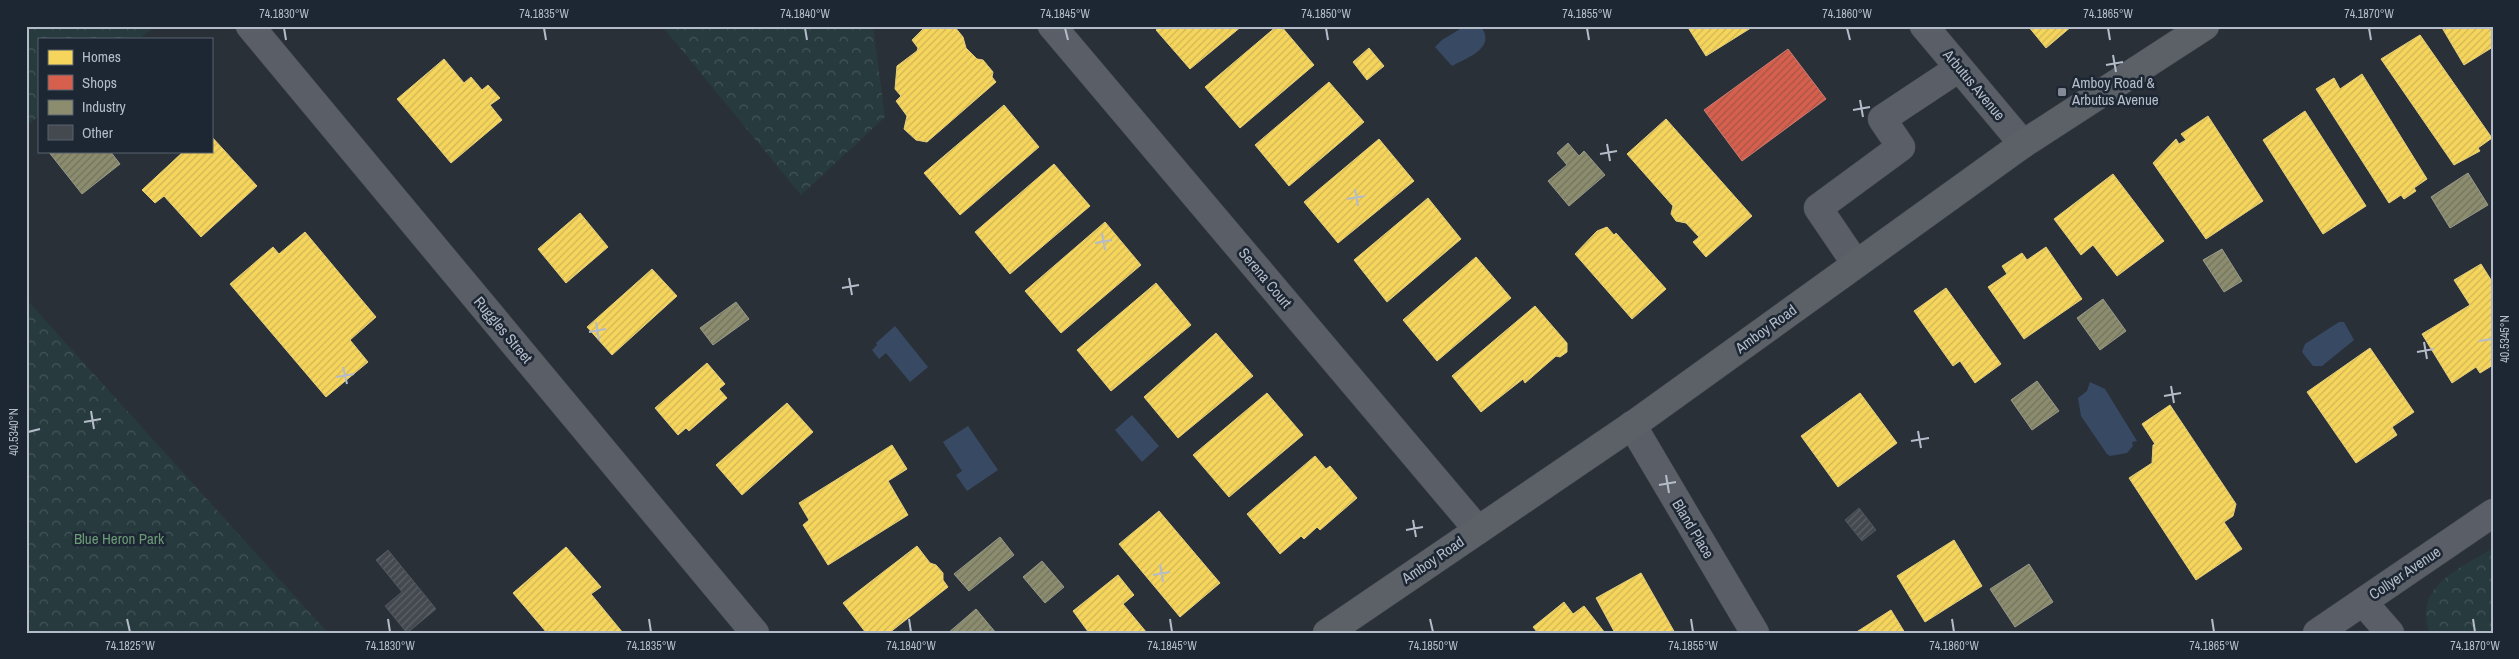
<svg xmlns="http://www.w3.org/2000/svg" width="2519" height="659" font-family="'Archivo Narrow',sans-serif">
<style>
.forest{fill:url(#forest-crowns)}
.water{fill:#384963}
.homes{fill:url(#homes-hatch);stroke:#e2ce7d}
.shops{fill:url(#shops-hatch);stroke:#cc7c72}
.industry{fill:url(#industry-hatch);stroke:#989a89}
.building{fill:url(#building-hatch);stroke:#52575f}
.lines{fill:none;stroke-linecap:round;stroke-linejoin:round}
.minor-casing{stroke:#484c53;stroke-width:29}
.major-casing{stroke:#484c55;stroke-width:29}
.minor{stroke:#5a5e66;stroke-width:28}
.major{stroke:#5c6168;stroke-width:28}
.ticks{fill:none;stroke:#b4bcc9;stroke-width:2}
.poi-dot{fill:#848b96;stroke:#1d2633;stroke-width:2}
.labels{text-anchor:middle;stroke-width:5;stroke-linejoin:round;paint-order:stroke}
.poi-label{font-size:15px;fill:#b4bcc9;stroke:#1d2633;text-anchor:start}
.street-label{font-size:15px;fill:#b4bcc9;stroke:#1d2633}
.park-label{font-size:15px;fill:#6b9a76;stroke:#1d2633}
.neatline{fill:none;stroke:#b4bcc9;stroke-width:2}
.ticks-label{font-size:12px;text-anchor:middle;fill:#b4bcc9}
</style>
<defs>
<pattern id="forest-crowns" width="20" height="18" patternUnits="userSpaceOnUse" patternTransform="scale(1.25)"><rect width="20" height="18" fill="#273a3e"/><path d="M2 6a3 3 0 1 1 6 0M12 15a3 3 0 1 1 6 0" fill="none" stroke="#445559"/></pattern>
<pattern id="homes-hatch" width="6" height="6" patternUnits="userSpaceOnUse" patternTransform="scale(1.25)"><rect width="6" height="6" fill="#f6d55c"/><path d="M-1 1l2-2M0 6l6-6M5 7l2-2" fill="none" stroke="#d0b656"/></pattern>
<pattern id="shops-hatch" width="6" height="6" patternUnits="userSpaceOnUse" patternTransform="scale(1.25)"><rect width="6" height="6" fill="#d6604d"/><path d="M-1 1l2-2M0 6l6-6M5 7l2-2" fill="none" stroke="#a65448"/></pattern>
<pattern id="industry-hatch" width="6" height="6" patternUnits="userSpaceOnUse" patternTransform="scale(1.25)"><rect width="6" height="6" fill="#8c8c6e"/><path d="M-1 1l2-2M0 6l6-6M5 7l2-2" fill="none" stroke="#72735f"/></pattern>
<pattern id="building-hatch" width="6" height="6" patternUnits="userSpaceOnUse" patternTransform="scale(1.25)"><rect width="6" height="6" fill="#444950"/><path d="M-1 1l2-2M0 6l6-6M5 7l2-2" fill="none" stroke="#5d6168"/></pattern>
</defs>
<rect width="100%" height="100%" fill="#2a3038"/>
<!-- forest -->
<g class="forest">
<polygon points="26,26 155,26 139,39 39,39 39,116 26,126"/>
<polygon points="662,26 873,26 885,117 801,195"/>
<polygon points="26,299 328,633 26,633"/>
<path d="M2493 548V633H2430C2412 586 2460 569 2493 548Z"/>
</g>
<!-- water -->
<g class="water">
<path d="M1465 26C1473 26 1483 24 1485 35 1489 51 1464 59 1452 66L1435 47 1442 40Z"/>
<polygon points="2339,322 2344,322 2354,340 2322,366 2313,366 2302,352 2305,344"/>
<polygon points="895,326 928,367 910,382 886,353 879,359 872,350 877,345 876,343"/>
<polygon points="2090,382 2105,389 2137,441 2132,442 2133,446 2127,453 2110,456 2107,454 2081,416 2078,398 2087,391"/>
<polygon points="1132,415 1159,446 1142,462 1115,430"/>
<polygon points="968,426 998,470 967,491 956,475 962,471 943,442"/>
</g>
<!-- homes -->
<g class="homes">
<polygon points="926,26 939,28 954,26 963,37 966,48 977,59 983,60 993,72 992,77 996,82 927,142 916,140 904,129 907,116 896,101 901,96 895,89 897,66 917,51 918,48 912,40"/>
<polygon points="1160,26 1242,26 1190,69 1156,30"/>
<polygon points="1277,26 1281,26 1314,65 1240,128 1205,87"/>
<polygon points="1687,26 1754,26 1706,56"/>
<polygon points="2028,26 2072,26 2046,48"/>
<polygon points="2441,26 2493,26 2493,47 2464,65"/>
<polygon points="2420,35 2492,138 2478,148 2480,151 2454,165 2381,59"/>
<polygon points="1369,48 1384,66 1367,80 1353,62"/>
<polygon points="444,59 464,83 471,77 482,90 488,85 500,98 490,105 502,120 451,163 397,99"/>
<polygon points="2362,74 2427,179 2414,188 2416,191 2404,199 2401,195 2389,203 2316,89 2334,78 2340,89"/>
<polygon points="1329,82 1364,122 1289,186 1255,145"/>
<polygon points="1004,105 1039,147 960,215 924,173"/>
<polygon points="2305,111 2366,206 2323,234 2263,140"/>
<polygon points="2208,116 2263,201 2206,239 2153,163 2176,139 2179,144 2186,140 2181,134"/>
<polygon points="1666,119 1752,216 1706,257 1693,242 1699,237 1686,223 1676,221 1671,214 1673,206 1627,154"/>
<polygon points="211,136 257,186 201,237 164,196 155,203 142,190 184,151 211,151"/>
<polygon points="1379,139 1414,181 1338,243 1304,202"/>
<polygon points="1054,164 1090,206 1010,274 975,232"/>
<polygon points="2113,174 2164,241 2117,276 2093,245 2081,255 2054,219"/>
<polygon points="1428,198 1461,239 1387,302 1354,260"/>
<polygon points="580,213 608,247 566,283 538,249"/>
<polygon points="1105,222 1141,265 1061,333 1025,291"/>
<polygon points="1607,227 1614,235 1616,233 1666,289 1632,319 1575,254 1597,231"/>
<polygon points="305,232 376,317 350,340 368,362 326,397 230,284 273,247 279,254"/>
<polygon points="2046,247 2082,299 2024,339 1988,287 2007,274 2002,266 2022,253 2027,260"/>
<polygon points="1476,257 1511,298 1437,361 1403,320"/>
<polygon points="2481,264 2493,283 2493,365 2480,373 2476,367 2452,383 2422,334 2470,305 2454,280"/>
<polygon points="652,269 677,296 612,355 587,327"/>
<polygon points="1156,283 1191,325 1111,391 1077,350"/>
<polygon points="1946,288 2001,364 1975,383 1960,361 1953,366 1914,311"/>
<polygon points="1535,306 1567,343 1567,352 1560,357 1556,356 1525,383 1523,379 1481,412 1452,376"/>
<polygon points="1216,333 1253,376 1178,438 1144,397"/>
<polygon points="2370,348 2414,412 2392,427 2397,435 2356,463 2307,392"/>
<polygon points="707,363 725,384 719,389 727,398 689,431 686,428 678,435 655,408"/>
<polygon points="1267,393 1303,435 1229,497 1193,455"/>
<polygon points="1860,393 1897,443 1838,487 1801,436"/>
<polygon points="787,403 813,432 742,495 716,465"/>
<polygon points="2170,405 2236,504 2233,516 2224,522 2242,549 2196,580 2129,478 2152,463 2153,445 2155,444 2142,424"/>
<polygon points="892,445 907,469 888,481 908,515 828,565 803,525 809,520 799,503"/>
<polygon points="1315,456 1326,469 1330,466 1357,498 1320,530 1317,527 1304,539 1301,536 1280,554 1247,514"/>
<polygon points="1159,511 1220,583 1180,617 1119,544"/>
<polygon points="1954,540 1982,586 1925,622 1897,576"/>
<polygon points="917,546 930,563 936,565 943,573 943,580 948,587 889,633 866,633 843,603"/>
<polygon points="566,547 601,587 591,594 623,633 547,633 513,593"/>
<polygon points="1641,573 1675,633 1615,633 1596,598"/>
<polygon points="1118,575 1134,595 1123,604 1147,633 1089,633 1073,611"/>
<polygon points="1564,602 1573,614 1584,606 1605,633 1538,633 1533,627"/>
<polygon points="1891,610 1905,633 1855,633"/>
</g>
<!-- shops -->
<polygon class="shops" points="1788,49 1826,99 1742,161 1704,110"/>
<!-- industry -->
<g class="industry">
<polygon points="1568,143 1579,156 1584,151 1605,175 1569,206 1548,181 1567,165 1557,153"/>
<polygon points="48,151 110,151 120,164 82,194"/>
<polygon points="2468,173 2488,205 2450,228 2431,197"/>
<polygon points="2222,249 2242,281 2224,292 2203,260"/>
<polygon points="2103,299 2126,331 2100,350 2077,318"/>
<polygon points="736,302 749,319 713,345 700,328"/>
<polygon points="2037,381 2059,411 2032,430 2011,400"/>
<polygon points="1000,537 1014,555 969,591 954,574"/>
<polygon points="1042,561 1064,587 1045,603 1023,577"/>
<polygon points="2029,564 2053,602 2015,627 1990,589"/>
<polygon points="976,609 996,633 948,633"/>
</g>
<!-- building -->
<g class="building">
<polygon points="1859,508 1876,530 1862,541 1845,520"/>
<polygon points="388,550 436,609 407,633 385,606 402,592 376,560"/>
</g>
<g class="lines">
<!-- minor casing -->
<g class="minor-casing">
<g id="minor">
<polyline points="250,26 755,633"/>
<polyline points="1052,26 1478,530"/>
<polyline points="1924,26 2023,144"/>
<polyline points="1856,264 1818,208 1901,147 1882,119 1959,68"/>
<polyline points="1632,425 1755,633"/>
<polyline points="2363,602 2390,633"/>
<polyline points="2317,633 2493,513"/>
</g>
</g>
<!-- major casing -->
<g class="major-casing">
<polyline id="major" points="1327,633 1637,422 2023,144 2205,26"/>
</g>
<!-- minor -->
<use href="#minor" class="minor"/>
<!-- major -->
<use href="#major" class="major"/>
</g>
<!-- ticks -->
<path class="ticks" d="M284 28 286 40M544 28 546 40M805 28 807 40M1065 28 1068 40M1326 28 1328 40M1587 28 1589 40M1847 28 1850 40M2108 28 2110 40M2369 28 2371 40M2113 55 2116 72M2106 65 2123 62M1860 100 1863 117M1853 110 1870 107M1607 144 1610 161M1600 154 1617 151M1355 189 1358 206M1347 199 1365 196M1102 233 1105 250M1095 243 1112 240M849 278 852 295M842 288 859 285M596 322 599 340M589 332 606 329M2479 341 2492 339M2424 342 2427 359M2417 352 2434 349M343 367 347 384M336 377 354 374M2171 386 2174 403M2164 396 2181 393M91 411 94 429M84 422 101 419M1918 431 1921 448M28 432 40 429M1911 441 1929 438M1666 475 1669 493M1659 485 1676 482M1413 520 1416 537M1406 530 1423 527M1160 564 1163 582M1153 575 1170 572M127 619 130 632M388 619 390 632M649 619 651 632M909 619 911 632M1170 619 1172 632M1430 619 1433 632M1691 619 1693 632M1952 619 1954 632M2212 619 2214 632M2473 619 2475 632"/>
<!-- markers -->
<rect class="poi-dot" x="2057" y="87" width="10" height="10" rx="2.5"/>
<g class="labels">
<!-- poi labels -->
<g class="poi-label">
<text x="2072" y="88">Amboy Road &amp;<tspan x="2072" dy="17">Arbutus Avenue</tspan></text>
</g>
<!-- street labels -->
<g class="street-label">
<text transform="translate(1974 85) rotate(50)" y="5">Arbutus Avenue</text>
<text transform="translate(1265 278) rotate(50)" y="5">Serena Court</text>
<text transform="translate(1766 329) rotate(-36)" y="5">Amboy Road</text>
<text transform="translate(503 330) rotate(50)" y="5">Ruggles Street</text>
<text transform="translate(1693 529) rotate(59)" y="5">Bland Place</text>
<text transform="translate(1433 560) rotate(-34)" y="5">Amboy Road</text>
<text transform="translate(2405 573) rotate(-34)" y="5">Collyer Avenue</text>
</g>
<!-- park labels -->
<g class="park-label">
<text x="119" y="544">Blue Heron Park</text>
</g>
</g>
<!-- border -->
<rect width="2519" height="659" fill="none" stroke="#1d2633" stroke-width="55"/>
<!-- legend -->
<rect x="38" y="38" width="175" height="115" fill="#1d2633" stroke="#59626f"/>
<rect x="48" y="50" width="25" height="15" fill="#f6d55c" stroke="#59626f"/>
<text x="82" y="62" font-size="15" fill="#b4bcc9">Homes</text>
<rect x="48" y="75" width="25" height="15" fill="#d6604d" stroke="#59626f"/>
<text x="82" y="88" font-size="15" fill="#b4bcc9">Shops</text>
<rect x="48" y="100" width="25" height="15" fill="#8c8c6e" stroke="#59626f"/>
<text x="82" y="112" font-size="15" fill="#b4bcc9">Industry</text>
<rect x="48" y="125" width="25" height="15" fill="#444950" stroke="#59626f"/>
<text x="82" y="138" font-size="15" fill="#b4bcc9">Other</text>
<rect x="28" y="28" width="2464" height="604" class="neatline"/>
<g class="ticks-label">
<text x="284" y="18">74.1830°W</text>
<text x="544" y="18">74.1835°W</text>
<text x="805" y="18">74.1840°W</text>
<text x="1065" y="18">74.1845°W</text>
<text x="1326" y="18">74.1850°W</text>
<text x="1587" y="18">74.1855°W</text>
<text x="1847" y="18">74.1860°W</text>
<text x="2108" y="18">74.1865°W</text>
<text x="2369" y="18">74.1870°W</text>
<text transform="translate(2505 339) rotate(-90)" y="4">40.5345°N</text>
<text transform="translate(14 432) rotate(-90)" y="4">40.5340°N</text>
<text x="130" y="650">74.1825°W</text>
<text x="390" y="650">74.1830°W</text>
<text x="651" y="650">74.1835°W</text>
<text x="911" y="650">74.1840°W</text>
<text x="1172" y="650">74.1845°W</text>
<text x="1433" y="650">74.1850°W</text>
<text x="1693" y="650">74.1855°W</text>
<text x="1954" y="650">74.1860°W</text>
<text x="2214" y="650">74.1865°W</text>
<text x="2475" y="650">74.1870°W</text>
</g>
</svg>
